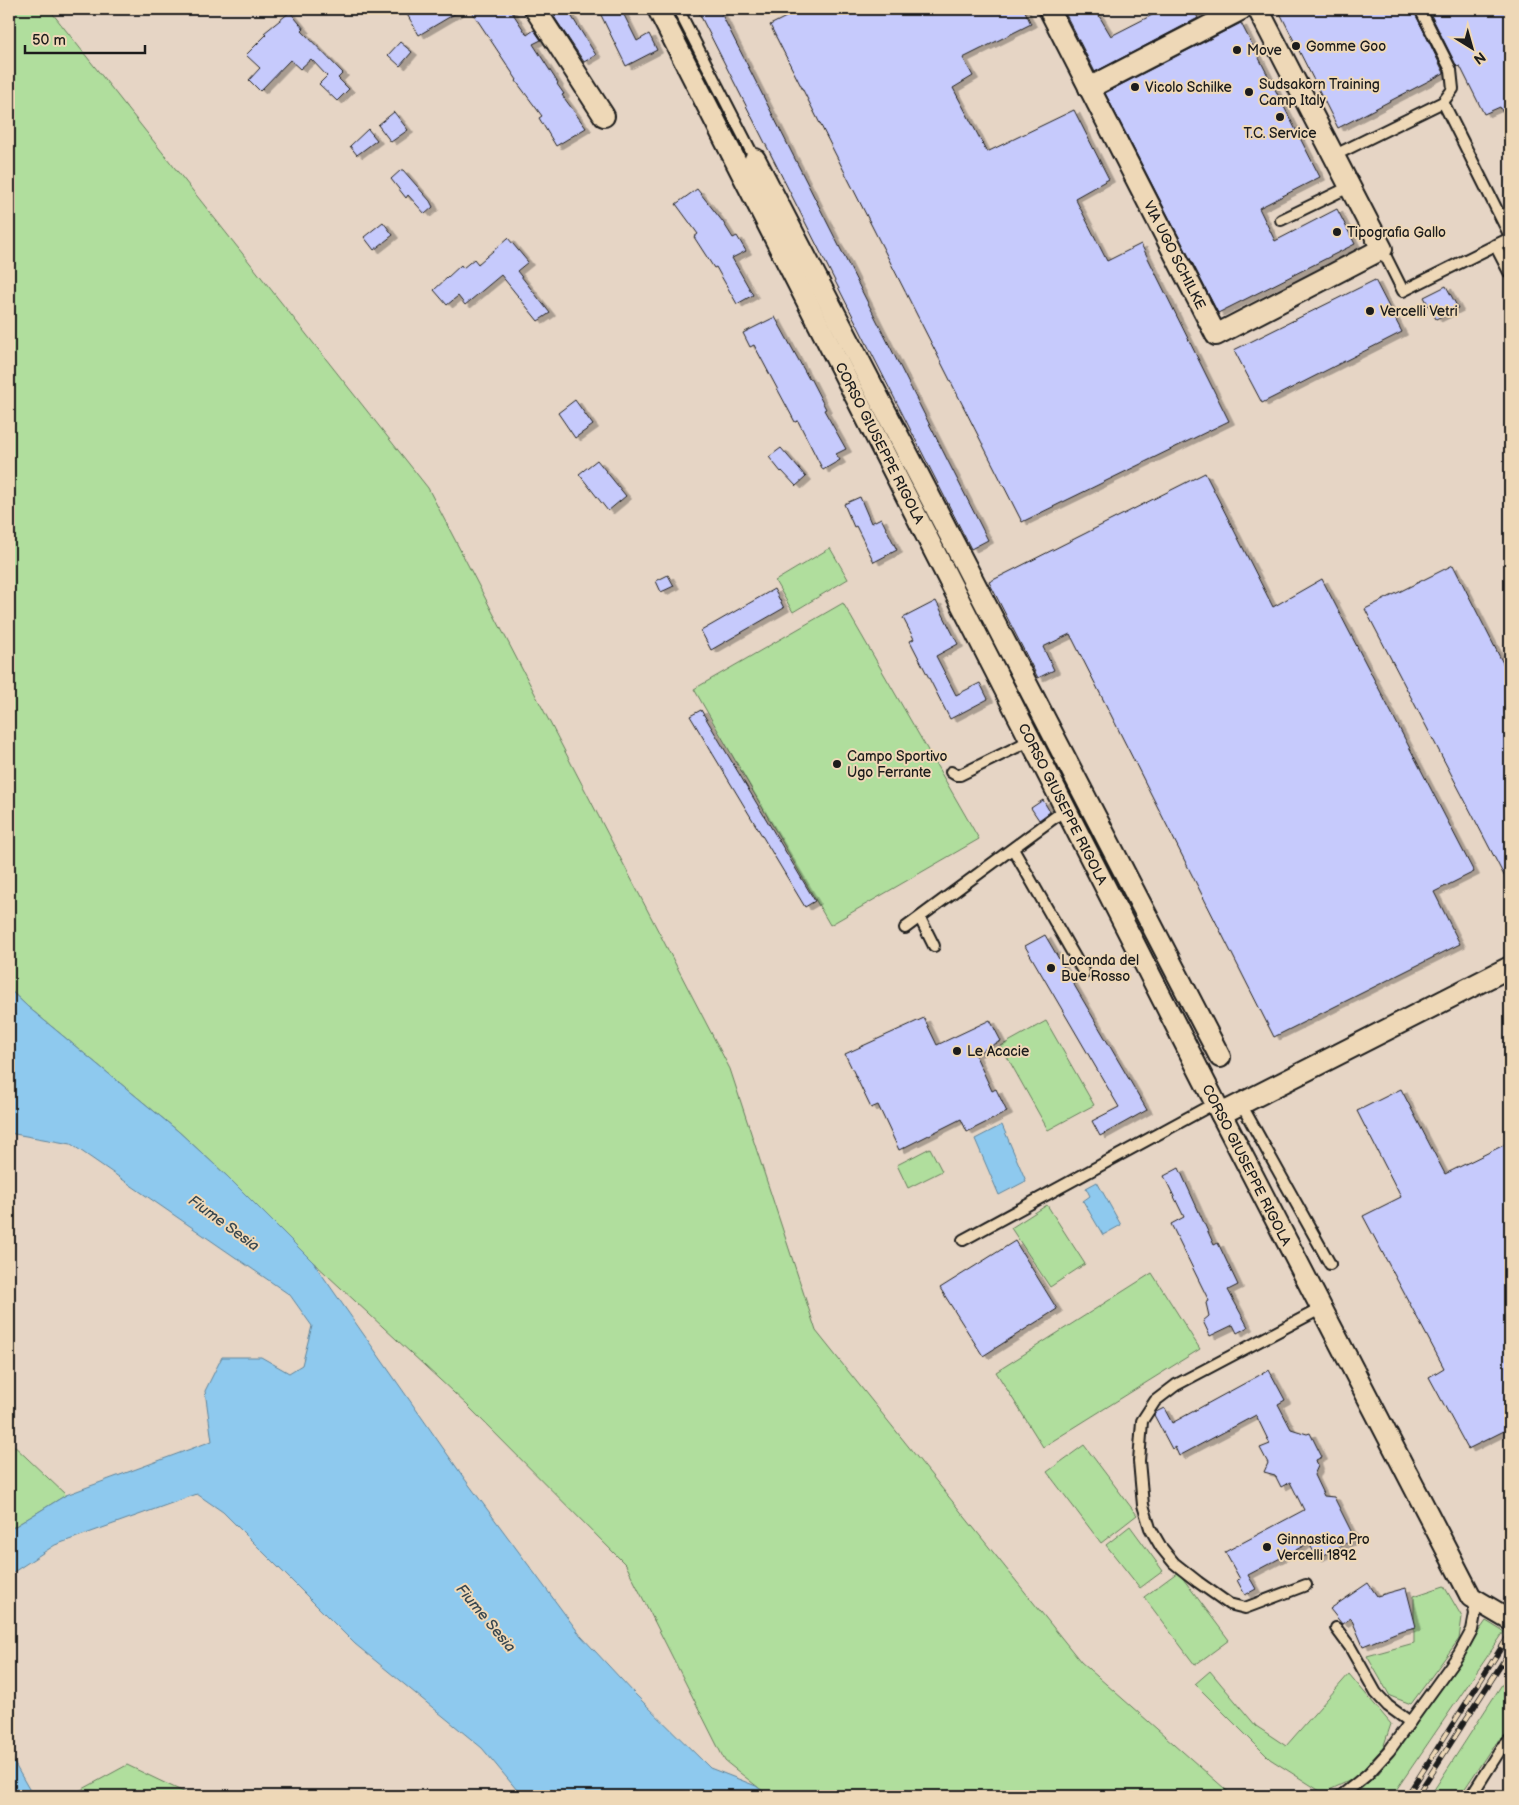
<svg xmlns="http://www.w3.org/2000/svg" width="1519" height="1805" font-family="'Balsamiq Sans',sans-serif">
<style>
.green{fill:#b0de9d;stroke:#667d5c}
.water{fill:#8ec9ee;stroke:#60849a}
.building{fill:#c6cafc;stroke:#1c1c1c;filter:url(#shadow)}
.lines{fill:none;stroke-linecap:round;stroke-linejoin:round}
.lane-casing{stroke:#1c1c1c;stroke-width:14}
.street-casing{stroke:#1c1c1c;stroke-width:24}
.lane{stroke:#eed8b7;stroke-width:10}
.street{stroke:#eed8b7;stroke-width:20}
.rail-casing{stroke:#1c1c1c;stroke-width:5.5}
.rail{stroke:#eed8b7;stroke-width:4;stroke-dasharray:11;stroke-linecap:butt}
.poi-dot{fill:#1c1c1c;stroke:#eed8b7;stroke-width:2}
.labels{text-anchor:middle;stroke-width:4;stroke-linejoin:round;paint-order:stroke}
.poi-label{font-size:14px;fill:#1c1c1c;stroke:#eed8b7;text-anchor:start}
.street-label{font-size:14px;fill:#1c1c1c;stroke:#eed8b7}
.water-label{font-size:15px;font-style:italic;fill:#384750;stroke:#eed8b7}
</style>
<defs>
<filter id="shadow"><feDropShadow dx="5.5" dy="3" stdDeviation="0" flood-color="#0004"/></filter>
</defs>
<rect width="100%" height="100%" fill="#e6d5c5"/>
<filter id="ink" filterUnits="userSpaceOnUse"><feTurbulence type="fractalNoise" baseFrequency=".02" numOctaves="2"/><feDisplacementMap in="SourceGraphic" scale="10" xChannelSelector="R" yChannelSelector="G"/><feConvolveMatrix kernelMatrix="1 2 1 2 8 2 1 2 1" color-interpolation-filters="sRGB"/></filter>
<g filter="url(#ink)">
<!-- green -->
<g class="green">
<polygon points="9,9 49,9 428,488 730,1069 816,1331 1081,1662 1233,1796 769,1796 725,1761 626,1565 467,1405 313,1262 227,1176 178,1131 28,1007 9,989"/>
<polygon points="830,548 848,579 793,612 775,581"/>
<polygon points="843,603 979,839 830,925 694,689"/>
<polygon points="1046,1021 1094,1105 1048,1130 1001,1046"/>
<polygon points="930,1148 942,1171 908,1188 897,1165"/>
<polygon points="1047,1205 1085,1264 1050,1287 1011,1228"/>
<polygon points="1152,1273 1200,1349 1043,1447 996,1372"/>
<polygon points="9,1441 66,1495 9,1530"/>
<polygon points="1084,1445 1137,1515 1101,1543 1047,1472"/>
<polygon points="1130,1526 1163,1571 1140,1588 1106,1545"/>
<polygon points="1178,1572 1229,1640 1195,1665 1144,1597"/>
<polygon points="1444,1586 1462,1617 1459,1639 1411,1704 1390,1696 1367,1656 1414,1643 1414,1596"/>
<polygon points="1486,1621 1504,1632 1392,1796 1353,1796 1379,1773"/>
<polygon points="1210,1671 1256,1726 1286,1746 1349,1674 1391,1724 1383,1748 1355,1778 1323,1793 1270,1759 1195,1684"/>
<polygon points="1510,1672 1510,1731 1493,1746 1460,1796 1430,1796"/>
<polygon points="127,1765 192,1796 70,1796"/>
</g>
<!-- water -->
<g class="water">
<polygon points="9,989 28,1007 178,1131 227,1176 313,1262 464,1478 581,1636 634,1693 710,1768 756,1786 769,1796 522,1796 482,1748 355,1644 223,1512 197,1494 55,1545 9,1575 9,1530 66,1495 212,1441 205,1391 222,1357 261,1357 289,1373 302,1365 312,1326 290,1295 71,1144 9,1133"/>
<polygon points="1002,1125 1026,1181 999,1195 975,1139"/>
<polygon points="1097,1182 1121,1225 1103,1235 1083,1201 1090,1196 1086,1188"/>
<polygon points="9,1753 9,1754 33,1796 9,1796"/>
</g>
<!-- building -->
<g class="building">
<polygon points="404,9 463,9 419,35"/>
<polygon points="470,9 510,9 527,35 534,30 541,40 533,44 558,83 557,84 564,94 562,95 586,128 556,146 539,118 542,116 516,81 517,80"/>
<polygon points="549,9 567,9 596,55 584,62"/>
<polygon points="598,9 621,9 637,41 649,34 657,50 626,66"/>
<polygon points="697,9 719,9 988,540 971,549"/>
<polygon points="802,9 1024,9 1031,24 963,58 973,76 953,88 987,152 1074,110 1109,179 1075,198 1107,261 1141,244 1229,421 1022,522 770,25"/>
<polygon points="1063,9 1095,9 1111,36 1156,13 1153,9 1193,9 1198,18 1095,72"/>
<polygon points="1278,9 1413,9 1444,73 1338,128"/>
<polygon points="1428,9 1510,9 1510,126 1500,107 1484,114 1460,66 1457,67"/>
<polygon points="290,12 304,29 302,31 343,73 338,78 349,89 337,101 319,84 327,76 311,59 300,69 290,60 260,91 249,80 260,68 246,55 266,35 264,33"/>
<polygon points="1241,23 1320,177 1259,208 1275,241 1337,209 1355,244 1218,313 1105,93"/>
<polygon points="400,42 412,52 400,66 388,55"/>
<polygon points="394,112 408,130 391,142 378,125"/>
<polygon points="368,129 377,140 357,155 350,146"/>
<polygon points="401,170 403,170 430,201 433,207 425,214 408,195 406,198 391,179"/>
<polygon points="697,189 723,222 733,238 737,236 746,251 732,258 753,295 737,304 716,267 714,268 694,237 698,234 676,204"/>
<polygon points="383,222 393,235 374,250 364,237"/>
<polygon points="508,238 528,262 517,271 550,313 538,321 501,275 465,305 458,296 447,305 434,290 461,265 463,268 474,259 478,264"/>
<polygon points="1375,280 1402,332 1262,403 1234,350"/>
<polygon points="1446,286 1458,308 1436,319 1424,297"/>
<polygon points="775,317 809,379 810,378 826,409 824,410 846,449 836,454 840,460 823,470 798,421 795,422 754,345 750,347 743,333"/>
<polygon points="575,400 593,425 575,438 558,413"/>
<polygon points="781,448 806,477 796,486 782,471 781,472 769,457"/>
<polygon points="597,460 626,496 608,511 579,474"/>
<polygon points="1205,473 1273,607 1322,579 1474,872 1434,892 1460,944 1274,1037 1070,634 1043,647 1054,670 1038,678 989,582"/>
<polygon points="860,497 871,523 881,518 897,550 874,562 856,526 854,527 844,504"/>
<polygon points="1453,565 1510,677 1510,887 1365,609"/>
<polygon points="668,575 674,586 661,592 656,581"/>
<polygon points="774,589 784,608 711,650 701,631"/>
<polygon points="936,601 958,644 936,656 956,695 980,683 988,699 950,719 910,641 914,639 903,618"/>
<polygon points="701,710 815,901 805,907 690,716"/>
<polygon points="1043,800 1050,812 1039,820 1031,808"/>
<polygon points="1045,935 1147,1110 1100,1136 1092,1121 1119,1107 1025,946"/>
<polygon points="924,1018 937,1045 990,1020 1001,1041 975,1054 992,1091 996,1089 1007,1112 967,1132 961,1119 899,1150 878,1105 871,1108 845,1054"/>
<polygon points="1401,1089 1445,1174 1510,1142 1510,1428 1468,1449 1429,1377 1444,1368 1363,1216 1401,1197 1357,1111"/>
<polygon points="1179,1168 1214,1245 1218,1243 1238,1285 1228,1290 1248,1327 1237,1333 1233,1325 1210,1336 1203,1321 1209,1316 1206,1303 1209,1301 1171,1224 1184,1217 1164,1176"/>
<polygon points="1015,1241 1057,1309 983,1356 940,1288"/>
<polygon points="1269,1370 1285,1400 1278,1404 1291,1429 1307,1434 1310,1433 1322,1457 1316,1460 1318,1466 1314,1475 1324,1496 1334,1497 1355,1539 1317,1558 1309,1543 1248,1575 1256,1589 1245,1595 1237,1580 1240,1579 1225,1552 1304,1510 1290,1482 1281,1487 1275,1475 1264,1472 1268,1463 1260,1448 1270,1444 1256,1415 1179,1456 1175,1447 1172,1449 1154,1415 1156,1412 1164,1408 1172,1423"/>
<polygon points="1368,1583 1377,1596 1406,1588 1416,1627 1400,1631 1363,1646 1351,1618 1342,1624 1330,1609"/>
</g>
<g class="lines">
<!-- lane casing -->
<g class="lane-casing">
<g id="lane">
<polyline points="678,9 755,159"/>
<polyline points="1443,102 1510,236"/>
<polyline points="1333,156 1443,102 1453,89 1451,70 1420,9"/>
<polyline points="1281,220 1349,187"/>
<polyline points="1495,245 1510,274"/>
<polyline points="1382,249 1403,291 1510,238"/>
<polyline points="951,772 956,775 960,775 1031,740"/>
<polyline points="1013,849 1084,973"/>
<polyline points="920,918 934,946"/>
<polyline points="905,928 1066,809"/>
<polyline points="1241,1104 1330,1264"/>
<polyline points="963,1240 1215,1103"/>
<polyline points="1306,1585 1245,1608 1229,1604 1198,1582 1174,1563 1161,1547 1150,1528 1143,1505 1139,1461 1142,1421 1155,1401 1176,1385 1322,1308"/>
<polyline points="1336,1628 1350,1647 1376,1693 1388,1706 1410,1722"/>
<polyline points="1341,1796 1368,1774 1389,1751 1459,1654 1472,1630 1475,1614 1472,1598"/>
<polyline points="1471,1796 1500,1750 1510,1740"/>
</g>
</g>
<!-- street casing -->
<g class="street-casing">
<g id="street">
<polyline points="535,9 604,116"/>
<polyline points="658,9 1221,1114 1471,1597 1510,1620"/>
<polyline points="1049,9 1216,335 1382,249 1258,9"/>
<polyline points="1089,88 1242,9"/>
<polyline points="755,159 1220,1057"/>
<polyline points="1221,1114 1510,967"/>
</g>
</g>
<!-- lane -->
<use href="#lane" class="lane"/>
<!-- street -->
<use href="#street" class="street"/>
<!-- rail casing -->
<g class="rail-casing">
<g id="rail">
<polyline points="1418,1794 1510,1651"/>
<polyline points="1407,1796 1510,1634"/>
</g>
</g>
<!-- rail -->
<use href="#rail" class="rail"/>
</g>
</g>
<!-- markers -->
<g class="poi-dot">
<circle cx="1296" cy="46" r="5"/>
<circle cx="1237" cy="50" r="5"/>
<circle cx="1135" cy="87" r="5"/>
<circle cx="1249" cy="92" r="5"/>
<circle cx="1280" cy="117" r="5"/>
<circle cx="1337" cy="232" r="5"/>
<circle cx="1370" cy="311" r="5"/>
<circle cx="837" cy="764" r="5"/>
<circle cx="1051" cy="968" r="5"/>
<circle cx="957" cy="1051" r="5"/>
<circle cx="1267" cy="1547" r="5"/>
</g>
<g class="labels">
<!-- poi labels -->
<g class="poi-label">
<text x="1306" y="51">Gomme Goo</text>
<text x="1247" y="55">Move</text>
<text x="1259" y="89">Sudsakorn Training<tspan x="1259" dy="16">Camp Italy</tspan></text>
<text x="1145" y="92">Vicolo Schilke</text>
<text x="1280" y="138" text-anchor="middle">T.C. Service</text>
<text x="1347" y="237">Tipografia Gallo</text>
<text x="1380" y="316">Vercelli Vetri</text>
<text x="847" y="761">Campo Sportivo<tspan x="847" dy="16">Ugo Ferrante</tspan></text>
<text x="1061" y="965">Locanda del<tspan x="1061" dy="16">Bue Rosso</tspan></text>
<text x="967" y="1056">Le Acacie</text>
<text x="1277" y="1544">Ginnastica Pro<tspan x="1277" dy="16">Vercelli 1892</tspan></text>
</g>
<!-- street labels -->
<g class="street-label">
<text transform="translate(1175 255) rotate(63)" y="5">VIA UGO SCHILKE</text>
<text transform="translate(880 443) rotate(63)" y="5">CORSO GIUSEPPE RIGOLA</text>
<text transform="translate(1063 804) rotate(63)" y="5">CORSO GIUSEPPE RIGOLA</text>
<text transform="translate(1247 1165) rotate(63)" y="5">CORSO GIUSEPPE RIGOLA</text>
</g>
<!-- water labels -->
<g class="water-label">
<text transform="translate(224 1223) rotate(36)" y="5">Fiume Sesia</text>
<text transform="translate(486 1618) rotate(50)" y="5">Fiume Sesia</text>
</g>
</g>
<!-- margin -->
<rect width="1519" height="1805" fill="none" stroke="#eed8b7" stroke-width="30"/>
<rect x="15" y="15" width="1489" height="1775" fill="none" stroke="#1c1c1c" stroke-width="2" filter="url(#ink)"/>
<!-- north arrow -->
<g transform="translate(1472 48) rotate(143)" stroke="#eed8b7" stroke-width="4" paint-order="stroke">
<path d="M0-4L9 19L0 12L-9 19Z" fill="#1c1c1c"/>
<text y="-8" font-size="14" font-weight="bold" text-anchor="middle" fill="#1c1c1c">N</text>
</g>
<!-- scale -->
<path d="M25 45v8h120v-8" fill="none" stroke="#1c1c1c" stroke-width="2.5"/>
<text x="32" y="45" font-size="15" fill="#1c1c1c" stroke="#eed8b7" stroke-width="4" paint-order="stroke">50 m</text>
</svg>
